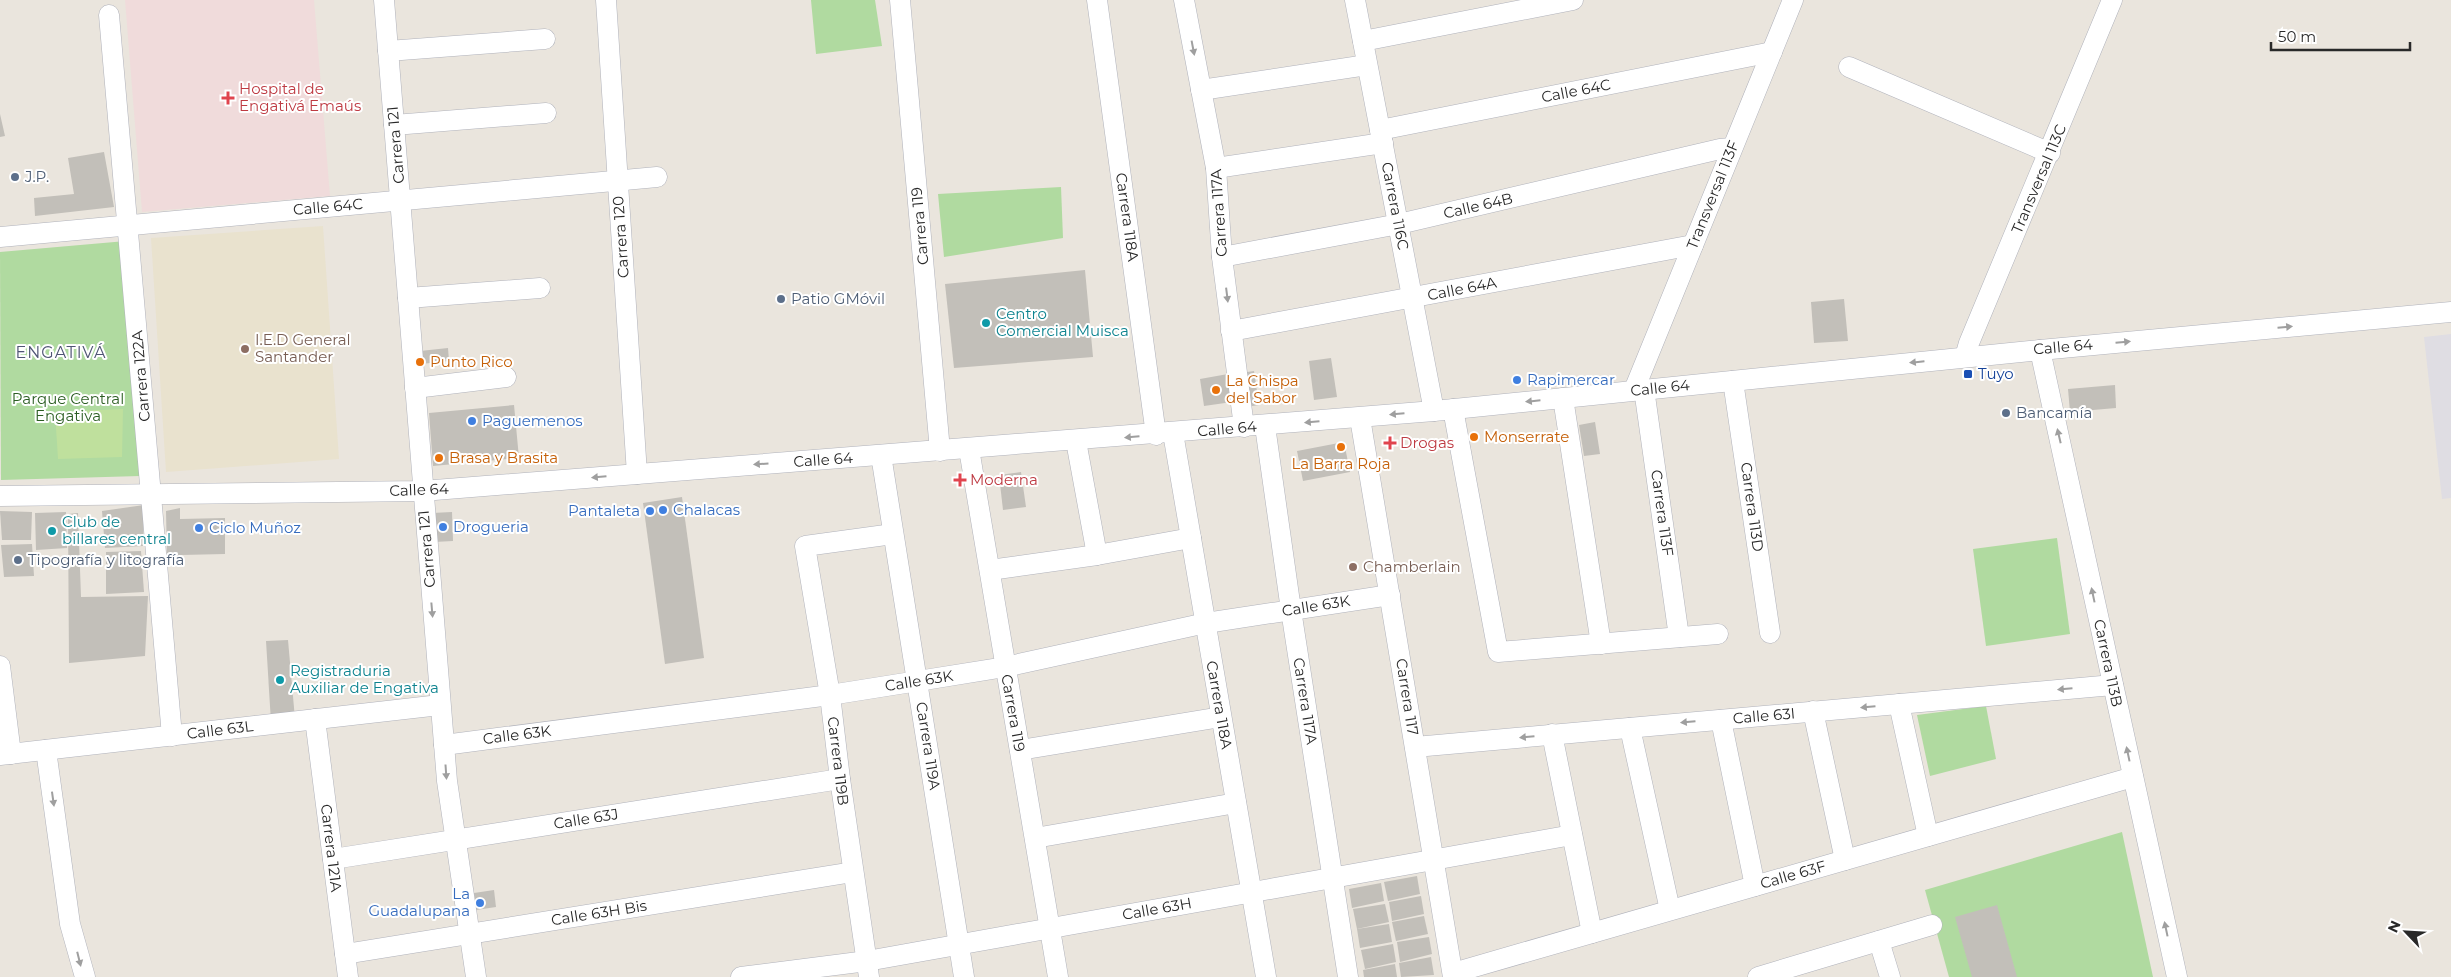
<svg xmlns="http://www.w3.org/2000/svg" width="2451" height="977" font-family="Montserrat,sans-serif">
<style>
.industrial{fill:#dfdde3}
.education{fill:#e9e2ce}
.medical{fill:#f0dbdb}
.green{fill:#b0daa0}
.pitch{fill:#bfe09d}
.building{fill:#c2bfb9}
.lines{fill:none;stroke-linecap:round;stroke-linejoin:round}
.minor-casing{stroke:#b0b2bb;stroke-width:21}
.minor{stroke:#fff;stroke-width:20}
.oneway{fill:#9f9f9f}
.health-dot{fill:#e0444e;stroke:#fff;stroke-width:2}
.service-dot{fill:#5c6f8a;stroke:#fff;stroke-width:2}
.culture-dot{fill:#0f9aa8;stroke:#fff;stroke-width:2}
.education-dot{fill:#8d6e63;stroke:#fff;stroke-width:2}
.food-dot{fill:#e8710a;stroke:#fff;stroke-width:2}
.transit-dot{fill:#1a4fb4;stroke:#fff;stroke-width:2}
.shop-dot{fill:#3f7fe0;stroke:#fff;stroke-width:2}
.labels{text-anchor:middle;stroke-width:4;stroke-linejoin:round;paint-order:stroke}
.health-label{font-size:15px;fill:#be3a42;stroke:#fff;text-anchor:start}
.street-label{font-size:15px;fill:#292929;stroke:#fff}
.service-label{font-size:15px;fill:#4e5e75;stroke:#fff;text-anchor:start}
.culture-label{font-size:15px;fill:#0d838f;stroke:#fff;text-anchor:start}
.education-label{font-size:15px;fill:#785e54;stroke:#fff;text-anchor:start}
.food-label{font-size:15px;fill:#c56008;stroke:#fff;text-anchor:start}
.transit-label{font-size:15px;fill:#164399;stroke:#fff;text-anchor:start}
.shop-label{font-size:15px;fill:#366cbe;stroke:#fff;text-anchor:start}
.park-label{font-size:15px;fill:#2b5d22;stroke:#fff}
.neighbourhood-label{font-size:16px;letter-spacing:1px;fill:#4f5474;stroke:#fff}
</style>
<rect width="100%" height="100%" fill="#eae5dd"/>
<!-- industrial -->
<polygon class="industrial" points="2451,334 2451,498 2442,499 2424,337"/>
<!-- education -->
<polygon class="education" points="323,226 339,459 166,472 151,238"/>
<!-- medical -->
<polygon class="medical" points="125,0 314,0 330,196 142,212"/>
<!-- green -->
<g class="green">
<polygon points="811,0 875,0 882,46 816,54"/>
<polygon points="1061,187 1063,238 944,257 938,194"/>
<polygon points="126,241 140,476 1,480 0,252"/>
<polygon points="2057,538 2070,634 1986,646 1973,549"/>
<polygon points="1986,706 1996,759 1930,776 1917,715"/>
<polygon points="2122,832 2153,977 1949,977 1925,890"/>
</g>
<!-- pitch -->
<polygon class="pitch" points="123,409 122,457 58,459 55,412"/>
<!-- building -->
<g class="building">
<polygon points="0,114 5,136 0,137"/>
<polygon points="104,152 114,207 35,216 34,198 74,194 68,158"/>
<polygon points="1085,270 1093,357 954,368 945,284"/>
<polygon points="1844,299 1848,341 1814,343 1811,302"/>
<polygon points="448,348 449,361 421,364 420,351"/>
<polygon points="1331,358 1337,397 1314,400 1309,361"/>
<polygon points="1254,371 1259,405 1246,407 1241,373"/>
<polygon points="1228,374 1232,402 1204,406 1200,379"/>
<polygon points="2115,385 2116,408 2070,412 2068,389"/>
<polygon points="514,405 519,458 433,466 429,413"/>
<polygon points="1595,422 1600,454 1584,456 1579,425"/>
<polygon points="1344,442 1350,472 1303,481 1297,451"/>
<polygon points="1021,472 1026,507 1003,510 999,475"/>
<polygon points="682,497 704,658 665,664 643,503"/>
<polygon points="144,505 143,546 105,548 102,511"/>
<polygon points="180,508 180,519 225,518 225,554 181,555 167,558 166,511"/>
<polygon points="0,511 32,512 31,540 2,540"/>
<polygon points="66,512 67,548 36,550 35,513"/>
<polygon points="452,512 453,541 434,542 432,513"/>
<polygon points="78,513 81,597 148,596 145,656 69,663 68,514"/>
<polygon points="32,544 34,576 4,577 1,545"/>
<polygon points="141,551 144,592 106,594 106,552"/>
<polygon points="288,640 295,719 271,722 266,641"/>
<polygon points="1417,876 1420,894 1388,901 1384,882"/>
<polygon points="1381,883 1384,901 1352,908 1349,889"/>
<polygon points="494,890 496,907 476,910 474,893"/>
<polygon points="1421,896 1424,914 1392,921 1389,902"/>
<polygon points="1385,904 1389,922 1357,929 1353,909"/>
<polygon points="1997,905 2017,977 1972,977 1955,917"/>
<polygon points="1424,916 1428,934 1396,941 1392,922"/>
<polygon points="1389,924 1392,942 1360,948 1357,929"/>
<polygon points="1429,937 1432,954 1400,962 1397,942"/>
<polygon points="1393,944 1396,962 1365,969 1361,950"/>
<polygon points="1431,957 1434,975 1401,977 1399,963"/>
<polygon points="1395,964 1397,977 1364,977 1363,970"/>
</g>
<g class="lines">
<!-- minor casing -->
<g class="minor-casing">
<g id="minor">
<polyline points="384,0 447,781 476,977"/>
<polyline points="606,0 637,474"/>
<polyline points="900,0 940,451"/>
<polyline points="1097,0 1156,435"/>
<polyline points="1184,0 1216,168 1222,257 1244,427"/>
<polyline points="1355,0 1434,411"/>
<polyline points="109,15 172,736"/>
<polyline points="1363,41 1573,0"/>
<polyline points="388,51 545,39"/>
<polyline points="1849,67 2050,153"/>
<polyline points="1201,90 1367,65"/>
<polyline points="394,125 546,113"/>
<polyline points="1380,130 1772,52"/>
<polyline points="1216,168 1383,143"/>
<polyline points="0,237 657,177"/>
<polyline points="1222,257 1399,224 1720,149 1732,148"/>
<polyline points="408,298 540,288"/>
<polyline points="1231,331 1693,245"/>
<polyline points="2040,350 2177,977"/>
<polyline points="1965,357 1969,343 2112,0"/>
<polyline points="1733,381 1770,633"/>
<polyline points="415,388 506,377"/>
<polyline points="1644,389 1679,637"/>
<polyline points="1634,390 1793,0"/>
<polyline points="1563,398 1601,644"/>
<polyline points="1453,409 1498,652 1718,634"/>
<polyline points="1360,418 1453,977"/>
<polyline points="1265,426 1291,610 1348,977"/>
<polyline points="1173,433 1266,977"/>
<polyline points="1076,441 1097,555"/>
<polyline points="969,449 1058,977"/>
<polyline points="881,455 964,977"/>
<polyline points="0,496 422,491 1434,411 2040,350 2451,312"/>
<polyline points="990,570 1097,555 1191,538"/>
<polyline points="0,666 11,754"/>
<polyline points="1899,704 1928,836"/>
<polyline points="1813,711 1845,860"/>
<polyline points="315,719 348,977"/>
<polyline points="1721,720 1755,886"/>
<polyline points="1630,728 1670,910"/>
<polyline points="1552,734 1592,933"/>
<polyline points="444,745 830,695 918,681 1005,667 1206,623 1390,595"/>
<polyline points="1415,747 2113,685"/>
<polyline points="46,750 70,924 85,977"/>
<polyline points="1020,750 1221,717"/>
<polyline points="0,755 440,705"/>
<polyline points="1035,838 1236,803"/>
<polyline points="333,859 840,779"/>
<polyline points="1879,941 1890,977"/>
<polyline points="345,954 853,872"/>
<polyline points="1453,973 2133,777"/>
<polyline points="741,977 867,961 1572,835"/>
<polyline points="869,977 840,779 830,695 805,546 893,534"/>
<polyline points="1758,977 1932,925"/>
</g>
</g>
<!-- minor -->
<use href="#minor" class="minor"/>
</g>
<!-- one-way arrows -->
<defs><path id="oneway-solid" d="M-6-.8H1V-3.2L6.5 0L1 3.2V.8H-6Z" transform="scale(1.25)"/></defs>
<g class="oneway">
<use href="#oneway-solid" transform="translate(1193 48) rotate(79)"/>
<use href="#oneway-solid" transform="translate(1227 295) rotate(83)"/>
<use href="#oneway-solid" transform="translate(2285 327) rotate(-5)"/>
<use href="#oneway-solid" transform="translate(2123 342) rotate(-5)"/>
<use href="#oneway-solid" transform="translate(1917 362) rotate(174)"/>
<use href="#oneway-solid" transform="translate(1533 401) rotate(174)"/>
<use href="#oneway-solid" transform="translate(1397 414) rotate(175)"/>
<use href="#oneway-solid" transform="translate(1312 422) rotate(175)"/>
<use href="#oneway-solid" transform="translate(2059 436) rotate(-103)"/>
<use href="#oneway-solid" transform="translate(1132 437) rotate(175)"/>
<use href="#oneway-solid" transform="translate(761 464) rotate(176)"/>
<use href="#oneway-solid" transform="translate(599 477) rotate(175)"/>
<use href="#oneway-solid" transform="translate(2093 595) rotate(-102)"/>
<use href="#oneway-solid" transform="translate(432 610) rotate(85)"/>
<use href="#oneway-solid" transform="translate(2065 689) rotate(175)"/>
<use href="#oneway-solid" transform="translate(1868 707) rotate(175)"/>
<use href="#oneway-solid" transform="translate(1688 722) rotate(175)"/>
<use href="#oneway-solid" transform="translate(1527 737) rotate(175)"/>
<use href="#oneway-solid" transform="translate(2128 754) rotate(-102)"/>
<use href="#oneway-solid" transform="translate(446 772) rotate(86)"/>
<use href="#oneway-solid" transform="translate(53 799) rotate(82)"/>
<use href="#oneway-solid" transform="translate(2166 929) rotate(-102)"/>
<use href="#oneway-solid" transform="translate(79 959) rotate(76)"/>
</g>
<!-- markers -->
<g class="health-dot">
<path d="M225.5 90.5h5v5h5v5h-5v5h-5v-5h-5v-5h5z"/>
<path d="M1387.5 435.5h5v5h5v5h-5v5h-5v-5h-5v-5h5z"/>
<path d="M957.5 472.5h5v5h5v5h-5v5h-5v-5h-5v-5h5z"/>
</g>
<g class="service-dot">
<circle cx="15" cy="177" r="5"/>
<circle cx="781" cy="299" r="5"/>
<circle cx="2006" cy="413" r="5"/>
<circle cx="18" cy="560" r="5"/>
</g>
<g class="culture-dot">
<circle cx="986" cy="323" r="5"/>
<circle cx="52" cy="531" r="5"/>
<circle cx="280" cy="680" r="5"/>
</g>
<g class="education-dot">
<circle cx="245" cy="349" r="5"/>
<circle cx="1353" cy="567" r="5"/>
</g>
<g class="food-dot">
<circle cx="420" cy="362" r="5"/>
<circle cx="1216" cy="390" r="5"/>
<circle cx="1474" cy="437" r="5"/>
<circle cx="1341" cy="447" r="5"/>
<circle cx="439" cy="458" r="5"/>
</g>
<rect class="transit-dot" x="1963" y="369" width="10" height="10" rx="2.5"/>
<g class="shop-dot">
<circle cx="1517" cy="380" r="5"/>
<circle cx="472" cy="421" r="5"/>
<circle cx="663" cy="510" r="5"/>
<circle cx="650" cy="511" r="5"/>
<circle cx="443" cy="527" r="5"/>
<circle cx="199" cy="528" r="5"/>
<circle cx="480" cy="903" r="5"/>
</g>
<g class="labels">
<!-- health labels -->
<g class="health-label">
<text x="239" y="94">Hospital de<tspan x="239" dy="17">Engativá Emaús</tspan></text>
<text x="1400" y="448">Drogas</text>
<text x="970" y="485">Moderna</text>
</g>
<!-- street labels -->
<g class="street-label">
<text transform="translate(1576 91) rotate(-11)" y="5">Calle 64C</text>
<text transform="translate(396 145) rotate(-95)" y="5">Carrera 121</text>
<text transform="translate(2039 179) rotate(-67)" y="5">Transversal 113C</text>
<text transform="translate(1713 195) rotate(-68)" y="5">Transversal 113F</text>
<text transform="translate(1395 206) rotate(79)" y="5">Carrera 116C</text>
<text transform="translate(1478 206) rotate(-13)" y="5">Calle 64B</text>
<text transform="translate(328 207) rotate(-5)" y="5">Calle 64C</text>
<text transform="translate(1219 213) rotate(-94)" y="5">Carrera 117A</text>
<text transform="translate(1127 217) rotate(82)" y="5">Carrera 118A</text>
<text transform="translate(920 226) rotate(-95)" y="5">Carrera 119</text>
<text transform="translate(621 237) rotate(-94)" y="5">Carrera 120</text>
<text transform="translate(1462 289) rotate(-11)" y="5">Calle 64A</text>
<text transform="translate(2063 347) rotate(-5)" y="5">Calle 64</text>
<text transform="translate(141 376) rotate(-95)" y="5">Carrera 122A</text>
<text transform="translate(1660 388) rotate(-6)" y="5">Calle 64</text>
<text transform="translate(1227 429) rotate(-5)" y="5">Calle 64</text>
<text transform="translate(823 460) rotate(-4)" y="5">Calle 64</text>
<text transform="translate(419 490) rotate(-2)" y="5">Calle 64</text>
<text transform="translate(1752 507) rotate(82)" y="5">Carrera 113D</text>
<text transform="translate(1662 513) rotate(82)" y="5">Carrera 113F</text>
<text transform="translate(427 549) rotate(-95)" y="5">Carrera 121</text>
<text transform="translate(1316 606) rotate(-9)" y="5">Calle 63K</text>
<text transform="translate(2108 663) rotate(78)" y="5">Carrera 113B</text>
<text transform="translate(919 681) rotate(-9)" y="5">Calle 63K</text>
<text transform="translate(1407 697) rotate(81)" y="5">Carrera 117</text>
<text transform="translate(1305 701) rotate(81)" y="5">Carrera 117A</text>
<text transform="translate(1219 705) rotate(80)" y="5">Carrera 118A</text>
<text transform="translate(1013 713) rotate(80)" y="5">Carrera 119</text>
<text transform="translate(1764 716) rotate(-5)" y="5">Calle 63I</text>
<text transform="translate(220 730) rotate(-7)" y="5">Calle 63L</text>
<text transform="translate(517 735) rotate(-7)" y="5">Calle 63K</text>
<text transform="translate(928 746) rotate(81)" y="5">Carrera 119A</text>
<text transform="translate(838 761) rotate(83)" y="5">Carrera 119B</text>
<text transform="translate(586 819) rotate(-9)" y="5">Calle 63J</text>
<text transform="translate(331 848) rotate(83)" y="5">Carrera 121A</text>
<text transform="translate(1793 875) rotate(-16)" y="5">Calle 63F</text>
<text transform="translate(1157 909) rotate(-10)" y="5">Calle 63H</text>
<text transform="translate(599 913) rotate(-9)" y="5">Calle 63H Bis</text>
</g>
<!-- service labels -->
<g class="service-label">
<text x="25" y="182">J.P.</text>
<text x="791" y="304">Patio GMóvil</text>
<text x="2016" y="418">Bancamía</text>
<text x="28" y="565">Tipografía y litografía</text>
</g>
<!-- culture labels -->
<g class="culture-label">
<text x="996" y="319">Centro<tspan x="996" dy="17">Comercial Muisca</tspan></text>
<text x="62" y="527">Club de<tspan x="62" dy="17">billares central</tspan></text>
<text x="290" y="676">Registraduria<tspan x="290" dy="17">Auxiliar de Engativa</tspan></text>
</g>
<!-- education labels -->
<g class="education-label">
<text x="255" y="345">I.E.D General<tspan x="255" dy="17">Santander</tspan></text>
<text x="1363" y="572">Chamberlain</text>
</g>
<!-- food labels -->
<g class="food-label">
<text x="430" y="367">Punto Rico</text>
<text x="1226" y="386">La Chispa<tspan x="1226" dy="17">del Sabor</tspan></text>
<text x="1484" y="442">Monserrate</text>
<text x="449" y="463">Brasa y Brasita</text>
<text x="1341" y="469" text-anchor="middle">La Barra Roja</text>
</g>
<!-- transit labels -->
<g class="transit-label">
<text x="1978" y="379">Tuyo</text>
</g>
<!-- shop labels -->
<g class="shop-label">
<text x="1527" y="385">Rapimercar</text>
<text x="482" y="426">Paguemenos</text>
<text x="673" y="515">Chalacas</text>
<text x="640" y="516" text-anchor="end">Pantaleta</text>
<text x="453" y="532">Drogueria</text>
<text x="209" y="533">Ciclo Muñoz</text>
<text x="470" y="899" text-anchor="end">La<tspan x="470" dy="17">Guadalupana</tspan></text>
</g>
<!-- park labels -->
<g class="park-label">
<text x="68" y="404">Parque Central<tspan x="68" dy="17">Engativa</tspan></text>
</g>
<!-- neighbourhood labels -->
<g class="neighbourhood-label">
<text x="61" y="358">ENGATIVÁ</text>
</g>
</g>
<!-- north arrow -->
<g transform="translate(2406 932) rotate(295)" stroke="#ffffff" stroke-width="4" paint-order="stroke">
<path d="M0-4L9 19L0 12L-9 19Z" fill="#292929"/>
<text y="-8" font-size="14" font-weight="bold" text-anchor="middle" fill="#292929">N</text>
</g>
<!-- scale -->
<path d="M2271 42v8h139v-8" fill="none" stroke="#292929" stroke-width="2.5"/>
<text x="2278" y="42" font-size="15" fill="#292929" stroke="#ffffff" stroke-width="4" paint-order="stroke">50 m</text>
</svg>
